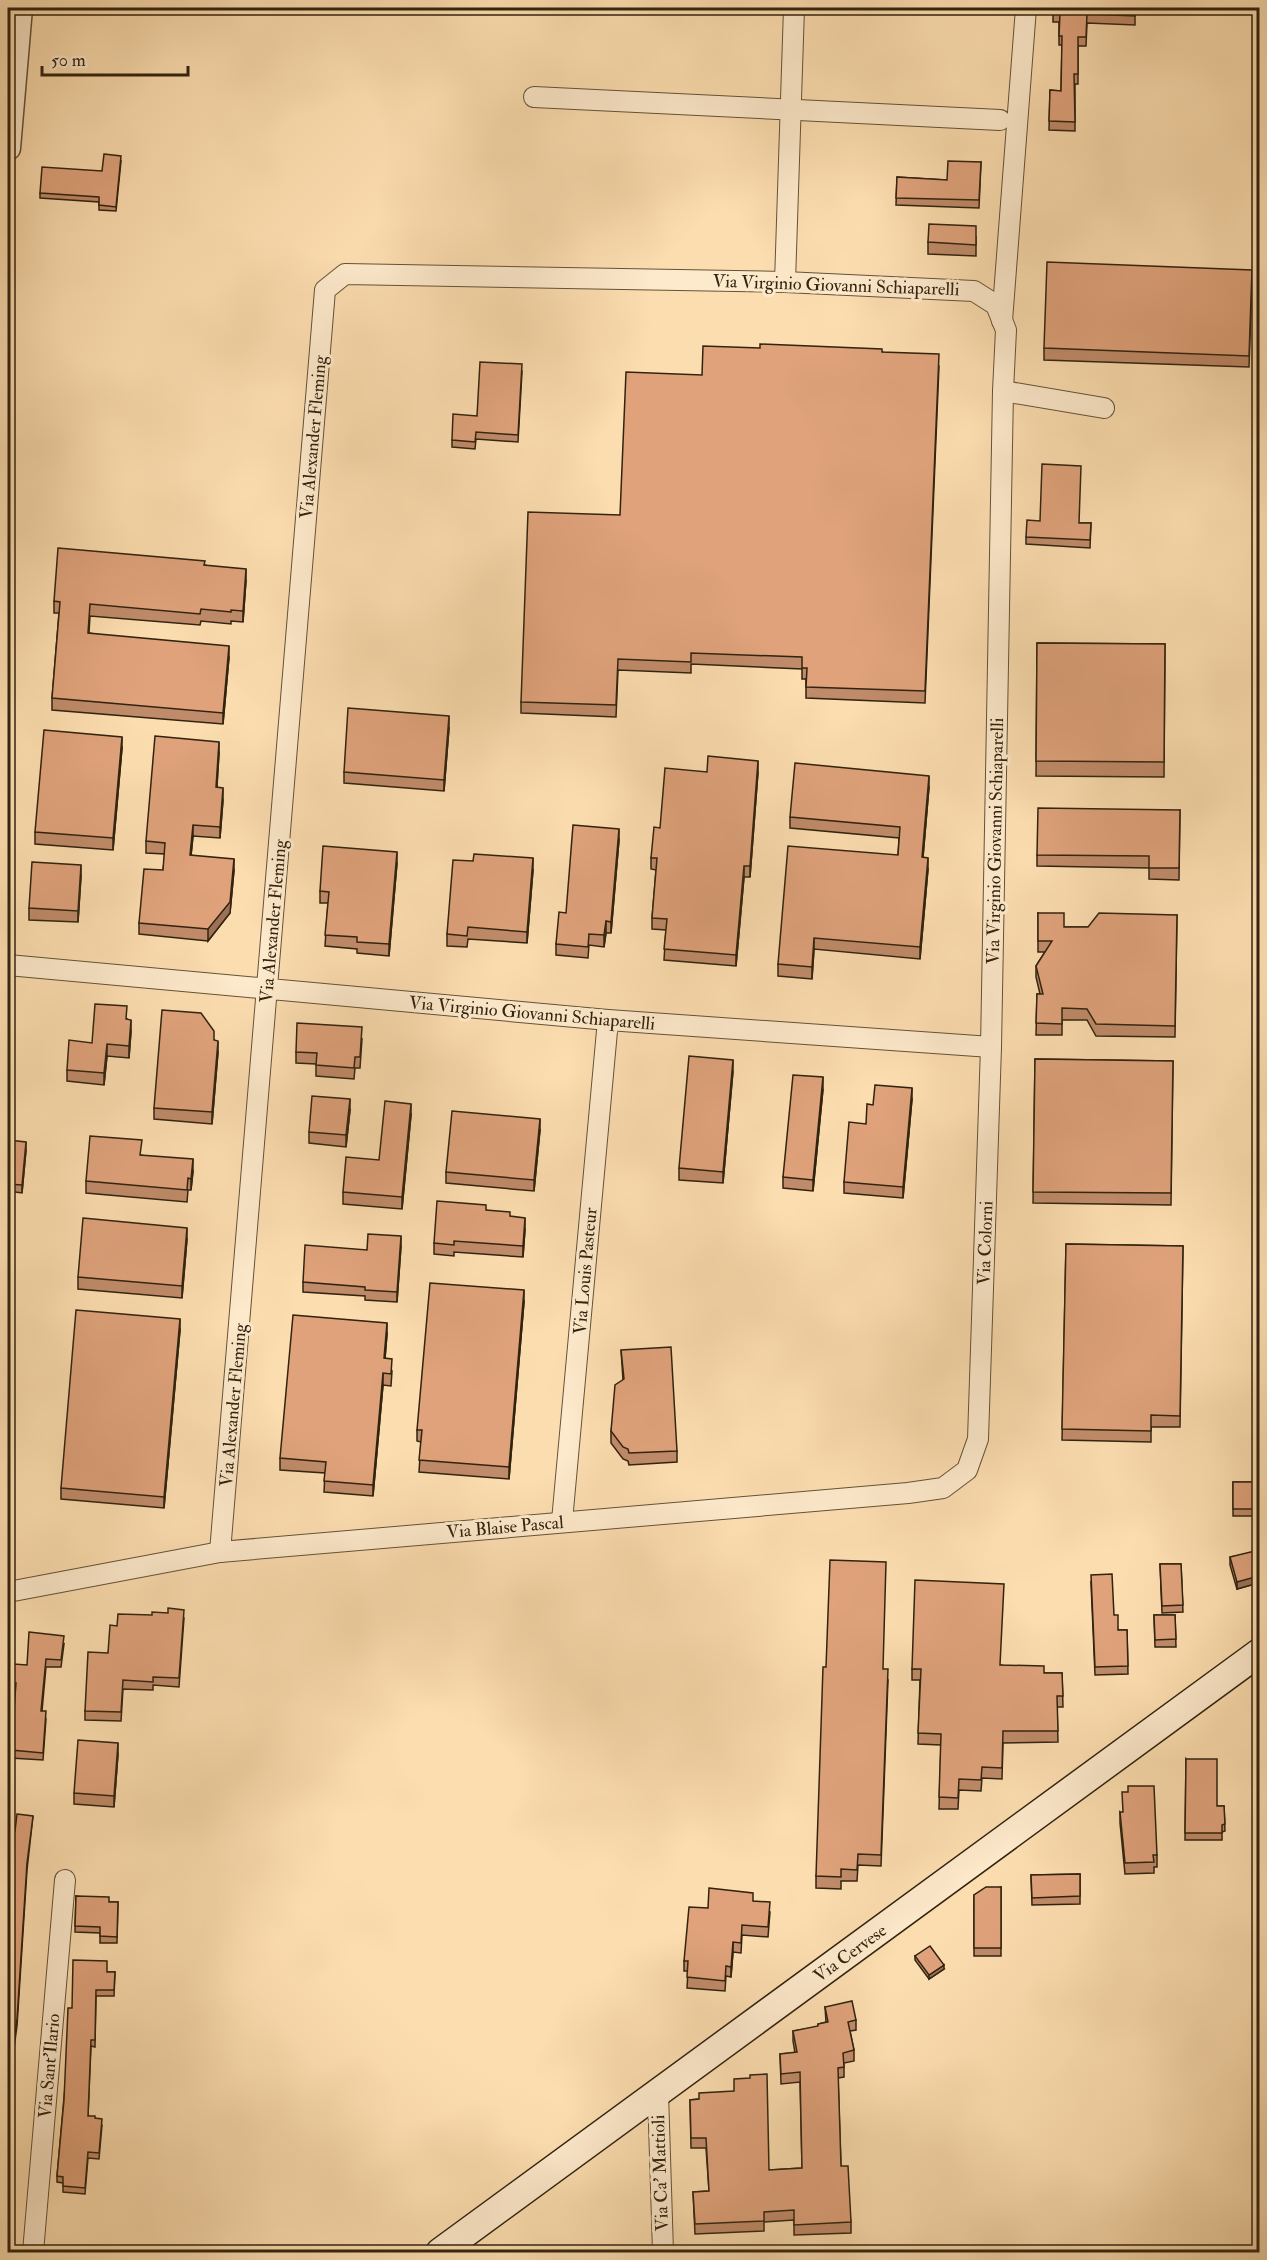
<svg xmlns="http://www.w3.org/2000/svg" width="1267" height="2260" font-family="'IM FELL Double Pica',serif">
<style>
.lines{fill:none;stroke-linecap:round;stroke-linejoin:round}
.minor-casing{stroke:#645237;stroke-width:22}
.tertiary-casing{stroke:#645237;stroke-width:27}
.secondary-casing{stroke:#31230f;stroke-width:30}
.minor{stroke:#fde9cb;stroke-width:20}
.tertiary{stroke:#fde9cb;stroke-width:24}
.secondary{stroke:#fde9cb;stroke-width:27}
.wall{fill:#c08b6a;stroke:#31230f;stroke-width:1.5}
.shaded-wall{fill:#9c7156;stroke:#31230f;stroke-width:1.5}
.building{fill:#dfa27b;stroke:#31230f;stroke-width:1.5}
.labels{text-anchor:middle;stroke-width:6;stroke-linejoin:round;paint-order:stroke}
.street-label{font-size:18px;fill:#31230f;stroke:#fde9cb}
</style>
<rect width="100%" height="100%" fill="#fcddaf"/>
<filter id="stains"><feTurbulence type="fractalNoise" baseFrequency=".00333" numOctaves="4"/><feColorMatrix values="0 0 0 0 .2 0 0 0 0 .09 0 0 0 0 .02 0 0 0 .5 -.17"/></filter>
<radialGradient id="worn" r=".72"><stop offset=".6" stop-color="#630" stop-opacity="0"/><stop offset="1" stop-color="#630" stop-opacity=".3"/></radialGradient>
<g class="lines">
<!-- minor casing -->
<g class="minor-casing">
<g id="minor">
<polyline points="534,97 1000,120"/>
<polyline points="785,282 794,8"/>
<polyline points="1002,321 1026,8"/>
<polyline points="1003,391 1104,408"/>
<polyline points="8,965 608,1020 991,1047 1003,391 1006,330 996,305 974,291 785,282 345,274 325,290 220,1552"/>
<polyline points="562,1521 608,1020"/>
<polyline points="8,1592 220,1552 908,1493 943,1488 967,1470 978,1439 991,1047"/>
<polyline points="658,2093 663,2252"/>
<polyline points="33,2252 65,1880"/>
</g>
</g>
<!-- tertiary casing -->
<g class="tertiary-casing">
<polyline id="tertiary" points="8,148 20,8"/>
</g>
<!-- secondary casing -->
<g class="secondary-casing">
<polyline id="secondary" points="440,2252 1260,1652"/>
</g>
<!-- minor -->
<use href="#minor" class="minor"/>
<!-- tertiary -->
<use href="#tertiary" class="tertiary"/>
<!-- secondary -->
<use href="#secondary" class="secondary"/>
</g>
<!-- wall -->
<g class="wall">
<polygon points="1053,8 1135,8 1135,25 1087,23 1086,46 1078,46 1078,84 1075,84 1075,131 1049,130 1050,90 1061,91 1062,45 1059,45 1059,22 1053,22"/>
<polygon points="121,161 116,211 99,210 99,202 40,198 40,193 102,171"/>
<polygon points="981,162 979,208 896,205 897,177 947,180"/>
<polygon points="976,237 976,256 928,254 928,242"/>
<polygon points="1252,281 1249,367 1044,360 1044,348"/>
<polygon points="882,352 939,366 925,703 806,698 806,679 802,679 802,669 691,664 691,673 618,670 616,717 521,713 521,702 620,515 702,375"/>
<polygon points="522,372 518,442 476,439 475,449 452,447 452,440"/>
<polygon points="1079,523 1091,523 1090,548 1026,544 1026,537"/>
<polygon points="205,565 246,580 243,622 231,621 231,624 201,621 200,625 90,616 89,633 229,657 223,724 52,710 52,698 59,613 54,613 54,601"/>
<polygon points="1037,643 1165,644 1164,777 1036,776"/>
<polygon points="449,728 444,791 344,783 344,772"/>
<polygon points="122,748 113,850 35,844 35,832"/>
<polygon points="219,753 217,787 223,800 220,838 193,836 191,855 234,870 230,913 208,941 139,934 139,923 163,870 165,854 146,853 146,841"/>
<polygon points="707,772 758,772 750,877 744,877 736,966 664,960 666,930 652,929 652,918 656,870 651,869 651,858 660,828"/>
<polygon points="929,787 923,857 928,869 920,959 814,949 812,979 778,976 778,964 898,855 899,838 790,828 790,817"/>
<polygon points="1180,810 1179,880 1149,879 1149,868 1037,866 1037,855"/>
<polygon points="619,840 611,933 606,933 604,947 589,945 588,958 556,955 556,944 566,913"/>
<polygon points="473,861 533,870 527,943 468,939 467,947 447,946 447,934"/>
<polygon points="397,863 389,956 357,953 357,949 325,946 328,903 320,903 320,891"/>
<polygon points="81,876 78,922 29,920 29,908"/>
<polygon points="1038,913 1064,927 1088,927 1177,915 1175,1037 1096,1036 1087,1020 1062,1020 1062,1035 1036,1035 1037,994 1040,994 1036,977 1036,966 1045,952 1038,952"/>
<polygon points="127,1019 131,1031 129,1058 107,1056 104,1085 67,1081 67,1070 92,1043"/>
<polygon points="362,1039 360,1068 355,1068 354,1079 316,1076 316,1064 296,1063 296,1052"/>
<polygon points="214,1040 218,1052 212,1124 154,1119 154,1108"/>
<polygon points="1035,1059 1173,1061 1171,1205 1033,1203"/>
<polygon points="733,1071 723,1183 679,1180 679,1168"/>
<polygon points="823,1089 813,1191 783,1188 783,1177"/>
<polygon points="912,1099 903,1198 844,1193 844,1182 873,1105"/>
<polygon points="350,1110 346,1147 309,1143 309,1132"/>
<polygon points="411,1115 402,1209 343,1204 343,1192 379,1160"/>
<polygon points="540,1130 534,1191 446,1183 446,1172"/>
<polygon points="8,1140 26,1150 22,1193 8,1191"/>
<polygon points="141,1155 193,1171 191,1190 188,1190 187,1202 86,1193 86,1181"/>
<polygon points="486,1210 510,1217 525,1229 523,1257 454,1252 454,1256 434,1254 434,1243"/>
<polygon points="187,1239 182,1298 78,1289 78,1277"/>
<polygon points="1066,1244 1183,1246 1180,1427 1151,1427 1151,1442 1062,1440"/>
<polygon points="401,1246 397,1302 365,1300 365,1296 303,1292 303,1282 367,1250"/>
<polygon points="524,1302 509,1479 419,1472 421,1442 417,1441 417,1430"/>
<polygon points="180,1330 164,1508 61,1499 61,1488"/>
<polygon points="387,1334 385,1359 392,1371 391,1386 383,1385 373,1496 324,1492 325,1473 280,1470 280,1458"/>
<polygon points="621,1350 677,1451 677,1462 629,1465 628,1461 623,1459 611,1443 611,1431 623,1380"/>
<rect x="1233" y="1482" width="27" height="34"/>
<polygon points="1260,1551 1260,1577 1255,1578 1255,1584 1237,1589 1230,1565 1230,1557"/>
<polygon points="1160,1564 1181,1564 1183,1612 1162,1613"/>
<polygon points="1091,1583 1114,1615 1118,1630 1127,1630 1128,1674 1095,1675"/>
<polygon points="1154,1615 1175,1615 1176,1647 1155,1647"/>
<polygon points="184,1618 179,1687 153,1685 153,1690 123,1689 121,1721 85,1720 85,1711 108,1653 117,1626"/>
<polygon points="64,1644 61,1667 46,1667 42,1711 46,1719 43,1760 11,1758 16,1690 13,1690 13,1683 27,1665"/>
<polygon points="1001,1665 1044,1673 1062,1673 1063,1707 1057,1707 1058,1742 1003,1743 1002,1779 982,1778 981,1791 959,1790 958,1809 939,1809 941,1745 918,1744 920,1680 912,1680 912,1669"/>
<polygon points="883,1669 888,1680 881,1866 858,1865 857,1881 841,1881 841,1889 816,1888 816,1876"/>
<polygon points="118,1754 114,1807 74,1804 74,1793"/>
<polygon points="1186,1759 1217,1806 1224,1806 1225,1831 1222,1832 1222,1840 1185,1840"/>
<polygon points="1120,1812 1157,1855 1157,1867 1154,1867 1154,1873 1125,1874 1120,1823"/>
<polygon points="1080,1874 1080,1904 1032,1905 1031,1875"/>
<polygon points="1001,1887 1001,1956 974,1956 974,1895"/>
<polygon points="76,1896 109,1902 118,1902 117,1943 100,1943 100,1933 75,1932"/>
<polygon points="753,1901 770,1912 768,1937 742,1935 741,1953 733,1952 731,1977 726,1976 725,1991 687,1988 688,1971 684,1971 684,1961 708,1908"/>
<polygon points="915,1956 944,1969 929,1979 915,1960"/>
<polygon points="107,1972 115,1972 114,1996 96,1996 95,2047 91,2046 88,2116 95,2118 102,2125 99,2159 88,2158 85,2194 63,2192 63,2183 57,2182 57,2176 72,2008"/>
<polygon points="825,2007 856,2020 856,2030 850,2031 854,2050 854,2061 844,2063 844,2077 838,2078 841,2166 851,2222 851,2233 794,2235 794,2220 764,2222 764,2231 695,2234 693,2192 709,2191 706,2148 691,2148 690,2100 699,2099 734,2091 769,2170 802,2168 800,2082 781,2084 780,2054 795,2053 793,2041 793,2031 818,2027 818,2024 826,2022"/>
</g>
<!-- shaded-wall -->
<g class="shaded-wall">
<polygon points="246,569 246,580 243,622 243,611"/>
<polygon points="229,646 229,657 223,724 223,713"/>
<polygon points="449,716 449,728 444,791 444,780"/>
<polygon points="122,737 122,748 113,850 113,838"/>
<polygon points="219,742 219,753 216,799 216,787"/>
<polygon points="758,761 758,772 750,877 750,866"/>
<polygon points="929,776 929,787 922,869 922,857"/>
<polygon points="223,788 223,800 220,838 220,827"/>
<polygon points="193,825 193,836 190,866 190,855"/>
<polygon points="619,829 619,840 611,933 611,922"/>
<polygon points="397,852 397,863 389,956 389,944"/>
<polygon points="533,858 533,870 527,943 527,932"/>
<polygon points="928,858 928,869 920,959 920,947"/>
<polygon points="234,859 234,870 230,913 208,941 208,929"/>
<polygon points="81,865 81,876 78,922 78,911"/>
<polygon points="744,866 744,877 736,966 736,955"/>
<polygon points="606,921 606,933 604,947 604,935"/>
<polygon points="814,938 814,949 812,979 812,967"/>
<polygon points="131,1020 131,1031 129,1058 129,1046"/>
<polygon points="218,1041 218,1052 212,1124 212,1112"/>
<polygon points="107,1044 107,1056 104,1085 104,1073"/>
<polygon points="733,1060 733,1071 723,1183 723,1172"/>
<polygon points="823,1077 823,1089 813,1191 813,1180"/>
<polygon points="912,1088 912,1099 903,1198 903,1187"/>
<polygon points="350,1099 350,1110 346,1147 346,1135"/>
<polygon points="411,1104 411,1115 402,1209 402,1197"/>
<polygon points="540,1119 540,1130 534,1191 534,1180"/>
<polygon points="26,1142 26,1150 22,1193 22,1185"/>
<polygon points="193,1159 193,1171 191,1190 191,1179"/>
<polygon points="525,1218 525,1229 523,1257 523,1246"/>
<polygon points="187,1228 187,1239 182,1298 182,1286"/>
<polygon points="401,1236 401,1246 397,1302 397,1292"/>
<polygon points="524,1290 524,1302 509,1479 509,1467"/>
<polygon points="180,1319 180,1330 164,1508 164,1497"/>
<polygon points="387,1323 387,1334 384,1370 384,1358"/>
<polygon points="383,1373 383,1385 373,1496 373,1485"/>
<polygon points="1260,1569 1260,1577 1255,1578 1255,1584 1237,1589 1237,1582 1254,1570"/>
<polygon points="118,1743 118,1754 114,1807 114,1796"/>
<polygon points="33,1816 27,1870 17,2026 10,2077 27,1863"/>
<polygon points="733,1942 733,1952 731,1977 731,1967"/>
<polygon points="944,1965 944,1969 929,1979 929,1975"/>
</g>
<!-- building -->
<g class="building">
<polygon points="1053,8 1135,8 1135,16 1087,14 1086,37 1078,37 1078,74 1074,74 1075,122 1049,121 1050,90 1061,91 1062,36 1059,36 1060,13 1053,13"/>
<polygon points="104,154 121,156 116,207 99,205 99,197 40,193 42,167 102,171"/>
<polygon points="948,161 981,162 979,200 896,198 897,177 947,180"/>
<polygon points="929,224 976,226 976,245 928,242"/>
<polygon points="1047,262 1252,270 1249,356 1044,348"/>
<polygon points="760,344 882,349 882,352 939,354 925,691 806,687 807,668 802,668 802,657 691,653 691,662 618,659 616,705 521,702 528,512 620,515 626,372 702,375 703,346 760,348"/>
<polygon points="480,362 522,364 518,435 476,432 475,442 452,440 453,414 477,416"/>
<polygon points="1042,464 1081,466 1079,523 1091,523 1090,540 1026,537 1027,520 1040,521"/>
<polygon points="58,548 205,561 204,565 246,569 243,611 231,610 231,612 201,609 200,614 90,604 88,633 229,646 223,713 52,698 60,602 54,601"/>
<polygon points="1037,643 1165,644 1164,762 1036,761"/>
<polygon points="348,708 449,716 444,780 344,772"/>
<polygon points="44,730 122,737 113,838 35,832"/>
<polygon points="155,736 219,742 216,787 223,788 220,827 193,825 190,855 234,859 230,902 208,929 139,923 144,869 163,870 165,843 146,841"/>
<polygon points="708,756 758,761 750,866 744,866 736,955 664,949 667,919 652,918 657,858 651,858 654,827 660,828 665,768 707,772"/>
<polygon points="795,763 929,776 922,857 928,858 920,947 814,938 812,967 778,964 788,846 898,855 900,827 790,817"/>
<polygon points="1038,808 1180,810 1179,868 1149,868 1149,856 1037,855"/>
<polygon points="573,825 619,829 611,922 606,921 604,935 589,934 588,947 556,944 559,912 566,913"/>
<polygon points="323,846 397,852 389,944 357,942 357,937 325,935 329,892 320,891"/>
<polygon points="474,854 533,858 527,932 468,927 467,936 447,934 453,860 473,861"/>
<polygon points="32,862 81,865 78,911 29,908"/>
<polygon points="1038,913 1064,913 1064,927 1088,927 1099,913 1177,915 1175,1026 1096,1024 1087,1009 1062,1008 1062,1024 1036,1023 1037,994 1043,994 1036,966 1052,941 1038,941"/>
<polygon points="95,1004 127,1006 126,1019 131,1020 129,1046 107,1044 104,1073 67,1070 69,1040 92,1043"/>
<polygon points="162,1010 201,1013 214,1031 214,1040 218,1041 212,1112 154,1108"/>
<polygon points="297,1023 362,1027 360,1057 355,1057 354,1068 316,1065 317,1053 296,1052"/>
<polygon points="689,1056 733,1060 723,1172 679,1168"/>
<polygon points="1035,1059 1173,1061 1171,1193 1033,1192"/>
<polygon points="793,1075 823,1077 813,1180 783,1177"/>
<polygon points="875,1085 912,1088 903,1187 844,1182 849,1122 866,1124 867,1104 873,1105"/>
<polygon points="312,1096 350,1099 346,1135 309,1132"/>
<polygon points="385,1101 411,1104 402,1197 343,1192 346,1157 379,1160"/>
<polygon points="452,1111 540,1119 534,1180 446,1172"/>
<polygon points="90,1136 142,1140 140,1155 193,1159 191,1179 188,1178 187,1190 86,1181"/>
<polygon points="8,1140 26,1142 22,1185 8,1184"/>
<polygon points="437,1201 486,1205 486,1210 510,1212 510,1216 525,1218 523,1246 454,1241 454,1245 434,1243"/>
<polygon points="83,1218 187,1228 182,1286 78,1277"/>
<polygon points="368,1234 401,1236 397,1292 365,1290 365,1287 303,1282 305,1245 367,1250"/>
<polygon points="1066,1244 1183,1246 1180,1416 1151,1415 1151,1431 1062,1429"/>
<polygon points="430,1283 524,1290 509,1467 419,1460 422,1430 417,1430"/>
<polygon points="76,1310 180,1319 164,1497 61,1488"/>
<polygon points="293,1315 387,1323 384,1358 392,1359 391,1374 383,1373 373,1485 324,1481 326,1462 280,1458"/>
<polygon points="671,1347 677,1451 629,1453 628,1449 623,1447 611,1431 615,1385 624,1379 621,1350"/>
<rect x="1233" y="1482" width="27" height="27"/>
<polygon points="1259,1550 1260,1569 1254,1570 1255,1577 1237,1582 1230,1557"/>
<polygon points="830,1560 886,1562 883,1669 888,1669 881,1855 858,1854 857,1870 841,1869 841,1877 816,1876 823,1667 826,1667"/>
<polygon points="1160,1564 1181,1564 1183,1605 1162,1606"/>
<polygon points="1112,1574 1114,1615 1118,1615 1118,1630 1127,1630 1128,1666 1095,1667 1091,1575"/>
<polygon points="915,1580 1004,1584 1000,1665 1044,1666 1044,1673 1062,1673 1063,1696 1057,1696 1058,1731 1003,1731 1002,1768 982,1767 981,1780 959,1779 958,1798 939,1797 941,1734 918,1733 921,1669 912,1669"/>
<polygon points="168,1608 184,1610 179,1678 153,1677 153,1682 123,1680 121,1712 85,1711 88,1652 108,1653 110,1625 117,1626 118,1614 152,1615 152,1612 168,1613"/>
<polygon points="1154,1615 1175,1615 1176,1639 1155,1640"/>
<polygon points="29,1632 64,1636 61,1660 46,1659 41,1711 46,1711 43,1753 11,1750 16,1683 13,1683 14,1664 27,1665"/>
<polygon points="78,1740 118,1743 114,1796 74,1793"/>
<polygon points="1186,1759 1217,1759 1217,1806 1224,1806 1225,1824 1222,1825 1222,1833 1185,1833"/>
<polygon points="1128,1786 1154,1786 1157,1855 1153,1855 1154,1862 1125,1863 1120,1812 1123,1812 1122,1792 1128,1792"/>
<polygon points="17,1814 33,1816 27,1863 17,2019 10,2071 8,2118 8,1830 15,1831"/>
<polygon points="1080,1874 1080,1896 1032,1898 1031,1875"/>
<polygon points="986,1887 1001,1887 1001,1948 974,1948 974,1895"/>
<polygon points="709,1888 753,1893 753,1901 770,1902 768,1927 742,1925 741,1943 733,1942 731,1967 726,1966 725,1981 687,1977 688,1961 684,1961 689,1907 708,1908"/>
<polygon points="76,1896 109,1897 109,1902 118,1902 117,1937 100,1936 100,1927 75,1926"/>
<polygon points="930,1946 944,1965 929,1975 915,1956"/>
<polygon points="73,1960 107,1961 107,1972 115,1972 114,1990 96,1990 95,2040 91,2040 88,2116 95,2116 95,2118 102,2119 99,2153 88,2152 85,2188 63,2186 63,2177 57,2176 64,2100 68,2008 72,2008"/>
<polygon points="852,2001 856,2020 848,2022 854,2050 843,2053 844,2067 838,2068 841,2166 848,2166 851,2222 794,2225 794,2210 764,2212 764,2221 695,2224 693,2192 709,2191 706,2138 691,2138 690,2100 699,2099 699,2093 734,2091 734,2079 750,2078 750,2075 767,2074 769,2170 802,2168 800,2072 781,2074 780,2054 797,2052 793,2031 818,2026 818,2024 828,2022 825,2007"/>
</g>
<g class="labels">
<!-- street labels -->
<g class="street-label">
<text transform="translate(836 285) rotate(2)" y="6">Via Virginio Giovanni Schiaparelli</text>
<text transform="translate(313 437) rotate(-85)" y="6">Via Alexander Fleming</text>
<text transform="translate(995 841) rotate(-89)" y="6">Via Virginio Giovanni Schiaparelli</text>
<text transform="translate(273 921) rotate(-85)" y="6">Via Alexander Fleming</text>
<text transform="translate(532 1013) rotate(5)" y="6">Via Virginio Giovanni Schiaparelli</text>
<text transform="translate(985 1243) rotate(-88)" y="6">Via Colorni</text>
<text transform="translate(585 1271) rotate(-85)" y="6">Via Louis Pasteur</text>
<text transform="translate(233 1405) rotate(-85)" y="6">Via Alexander Fleming</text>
<text transform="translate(505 1527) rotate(-5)" y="6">Via Blaise Pascal</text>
<text transform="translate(850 1953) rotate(-36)" y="6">Via Cervese</text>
<text transform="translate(49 2066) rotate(-85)" y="6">Via Sant'Ilario</text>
<text transform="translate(660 2173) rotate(-92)" y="6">Via Ca' Mattioli</text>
</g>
</g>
<!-- margin -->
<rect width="1267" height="2260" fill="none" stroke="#fcddaf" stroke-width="30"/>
<rect x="9" y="9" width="1249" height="2242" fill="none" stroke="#31230f" stroke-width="3"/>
<rect x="15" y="15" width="1237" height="2230" fill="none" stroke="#31230f" stroke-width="1.5"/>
<!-- scale -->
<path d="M42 66v9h146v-9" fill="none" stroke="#31230f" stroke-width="3"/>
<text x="51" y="66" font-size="18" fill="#31230f" stroke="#fde9cb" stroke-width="4.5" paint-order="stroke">50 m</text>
<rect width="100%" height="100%" filter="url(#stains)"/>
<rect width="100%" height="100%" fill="url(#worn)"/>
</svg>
